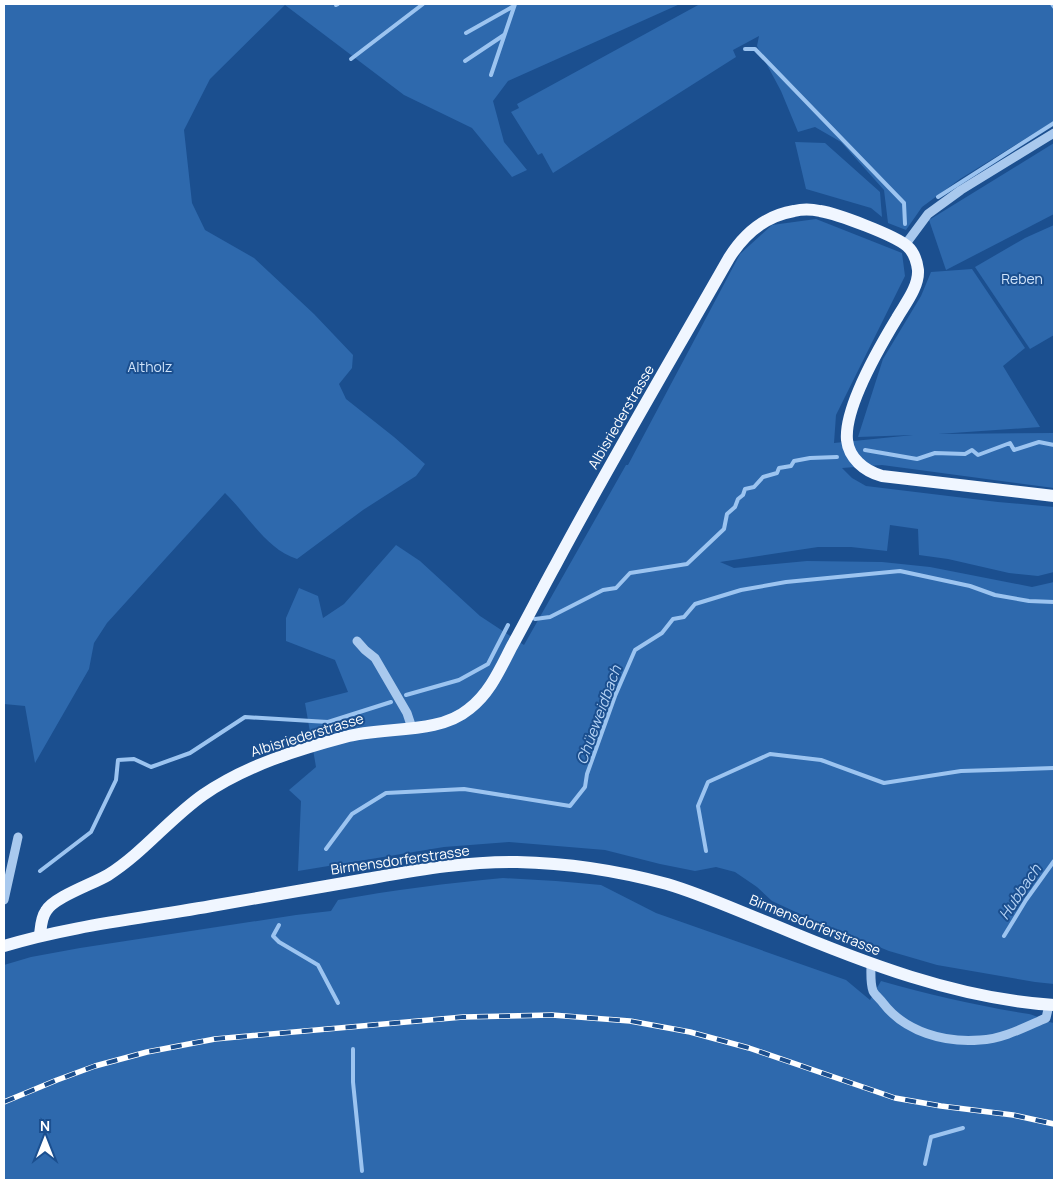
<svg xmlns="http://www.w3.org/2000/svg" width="1058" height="1184" font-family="Manrope,sans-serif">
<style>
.green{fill:#2e69ad}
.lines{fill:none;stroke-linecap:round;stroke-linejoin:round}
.stream{stroke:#9cc4f0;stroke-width:4}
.minor{stroke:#a9c9ee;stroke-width:9}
.major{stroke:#f0f6ff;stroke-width:12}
.rail-casing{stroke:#fff;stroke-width:5.5}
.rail{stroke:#1b4f8f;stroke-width:4;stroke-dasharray:11;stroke-linecap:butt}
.labels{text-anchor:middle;stroke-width:4;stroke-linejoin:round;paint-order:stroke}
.park-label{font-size:14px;fill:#cfe3fa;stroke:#1b4f8f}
.street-label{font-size:14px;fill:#fff;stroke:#1b4f8f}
.water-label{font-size:15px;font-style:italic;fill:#b5d3f5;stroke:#1b4f8f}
</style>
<rect width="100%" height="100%" fill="#1b4f8f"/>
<!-- green -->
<g class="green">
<path d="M4 4H680L508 81 493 101 504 142 527 170 512 177 472 128 404 95 285 5 210 79 184 130 192 203 205 230 254 258 314 314 353 355 352 368 339 384 346 399 394 437 425 464 416 476 363 510 297 559C266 549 248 515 225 493L107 623 94 643 89 669 35 763 25 706 4 704Z"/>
<polygon points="700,4 1054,4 1054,121 960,179 922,207 906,230 888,223 884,190 841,142 815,127 798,132 781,91 757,46 759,36 733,50 736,57 553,173 542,153 538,155 511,112 519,108 517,104"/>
<polygon points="795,142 825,143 880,192 882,217 871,208 806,189"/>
<polygon points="1054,143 1054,214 946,270 929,220"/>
<polygon points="816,219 902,253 905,276 836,415 834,443 913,435 858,437 883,359 921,296 931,272 972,269 1025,348 1003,366 1040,427 938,434 1054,433 1054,488 882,465 842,468 852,478 866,486 998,502 1054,507 1054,572 1038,576 1009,573 948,559 919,555 918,529 890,525 887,551 851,547 818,547 720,562 734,568 807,561 882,562 930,567 1032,587 1054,582 1054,984 1035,982 937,965 889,951 815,921 772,901 757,887 735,872 716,867 695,871 660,864 605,850 509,842 444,847 298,871 301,801 289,790 316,767 305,703 348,692 335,660 286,641 286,618 299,588 318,596 323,618 344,604 396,545 420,561 480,616 524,645 626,465 628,465 740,254 772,225"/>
<polygon points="1054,225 1054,335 1030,349 975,267 1025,238"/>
<path d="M503 878 556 881 601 885 656 913 846 980 870 1000 881 981C930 995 978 1006 1029 1014 1038 1016 1045 1022 1054 1023V1180H4V965L31 957 80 948 296 915 331 911 338 900C393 890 448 883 503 878Z"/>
</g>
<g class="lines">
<!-- stream -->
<g class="stream">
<polyline points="1052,4 1054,7"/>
<polyline points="336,5 338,4"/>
<polyline points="466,33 514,6"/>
<polyline points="745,49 755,49 904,203 905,224"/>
<polyline points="351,59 423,4"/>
<polyline points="465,61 504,35"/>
<polyline points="491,75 515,4"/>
<polyline points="938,197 1054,123"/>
<polyline points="865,450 917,459 935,453 965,454 972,450 978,455 1010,443 1014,450 1039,442 1054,445"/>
<polyline points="535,619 550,617 603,590 616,588 630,573 687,564 724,529 727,514 735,507 738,499 743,495 745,489 754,487 763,477 777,473 779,468 791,466 794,461 810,458 837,457"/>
<polyline points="406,695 459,680 488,664 508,625"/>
<polyline points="326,849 352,814 386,793 464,789 570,806 585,787 587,774 615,696 635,650 662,633 673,619 684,617 695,604 741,590 786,582 900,571 970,586 995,595 1029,601 1054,602"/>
<polyline points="706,851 698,806 708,782 770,754 821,760 884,783 961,771 1054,768"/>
<polyline points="40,871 91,832 116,780 118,760 134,759 151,767 190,753 245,717 328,722 391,702"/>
<polyline points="279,925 273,936 279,942 318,965 338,1003"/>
<polyline points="1004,936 1026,900 1054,861"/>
<polyline points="353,1049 353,1082 362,1171"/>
<polyline points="925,1164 931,1137 963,1128"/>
</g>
<!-- minor -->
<g class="minor">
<polyline points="905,245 928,214 961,190 1054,133"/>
<polyline points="357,641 365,650 375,658 407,713 412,728"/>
<polyline points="4,900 18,837"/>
<path d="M871 964C871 972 870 983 873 991 875 995 880 999 883 1003 905 1032 945 1043 980 1040 1003 1039 1025 1027 1046 1018L1049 1005"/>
</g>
<!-- major -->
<g class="major">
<path d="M40 935C41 927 41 918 46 911 54 897 93 884 108 875 143 853 169 819 203 795 245 766 296 750 345 737 384 726 438 735 469 709 490 693 500 669 512 646 527 619 541 591 556 564 611 461 671 360 729 258 744 234 764 216 794 211 802 209 811 209 820 211 838 214 894 235 907 246 914 252 917 262 918 270 919 287 905 304 897 318 880 346 844 407 847 440 849 458 864 471 882 476L1054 496"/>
<path d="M4 946C73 925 146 918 217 905 265 897 313 888 361 880 413 871 465 861 517 862 568 863 619 871 667 884 704 895 738 911 774 925 862 962 957 999 1054 1005"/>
</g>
<!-- rail casing -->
<g class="rail-casing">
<polyline id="rail" points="4,1102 57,1080 95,1066 147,1052 215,1039 463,1017 552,1015 630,1021 690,1032 749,1048 895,1098 941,1106 1013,1115 1054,1124"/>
</g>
<!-- rail -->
<use href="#rail" class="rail"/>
</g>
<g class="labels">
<!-- park labels -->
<g class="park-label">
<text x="1022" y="284">Reben</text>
<text x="150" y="372">Altholz</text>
</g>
<!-- street labels -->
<g class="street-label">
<text transform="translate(621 417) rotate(-60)" y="5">Albisriederstrasse</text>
<text transform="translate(307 735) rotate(-17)" y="5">Albisriederstrasse</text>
<text transform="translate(400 860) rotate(-8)" y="5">Birmensdorferstrasse</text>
<text transform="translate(815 925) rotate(22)" y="5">Birmensdorferstrasse</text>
</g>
<!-- water labels -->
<g class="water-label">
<text transform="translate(599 715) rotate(-70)" y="5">Chüeweidbach</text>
<text transform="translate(1020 892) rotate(-56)" y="5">Hubbach</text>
</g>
</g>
<!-- border -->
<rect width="1058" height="1184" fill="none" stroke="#ffffff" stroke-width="10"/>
<!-- north arrow -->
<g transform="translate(45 1139)" stroke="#1b4f8f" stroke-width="4" paint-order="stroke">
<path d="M0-4L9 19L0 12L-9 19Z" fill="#ffffff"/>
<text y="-8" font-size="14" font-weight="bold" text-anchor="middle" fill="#ffffff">N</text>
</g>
</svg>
